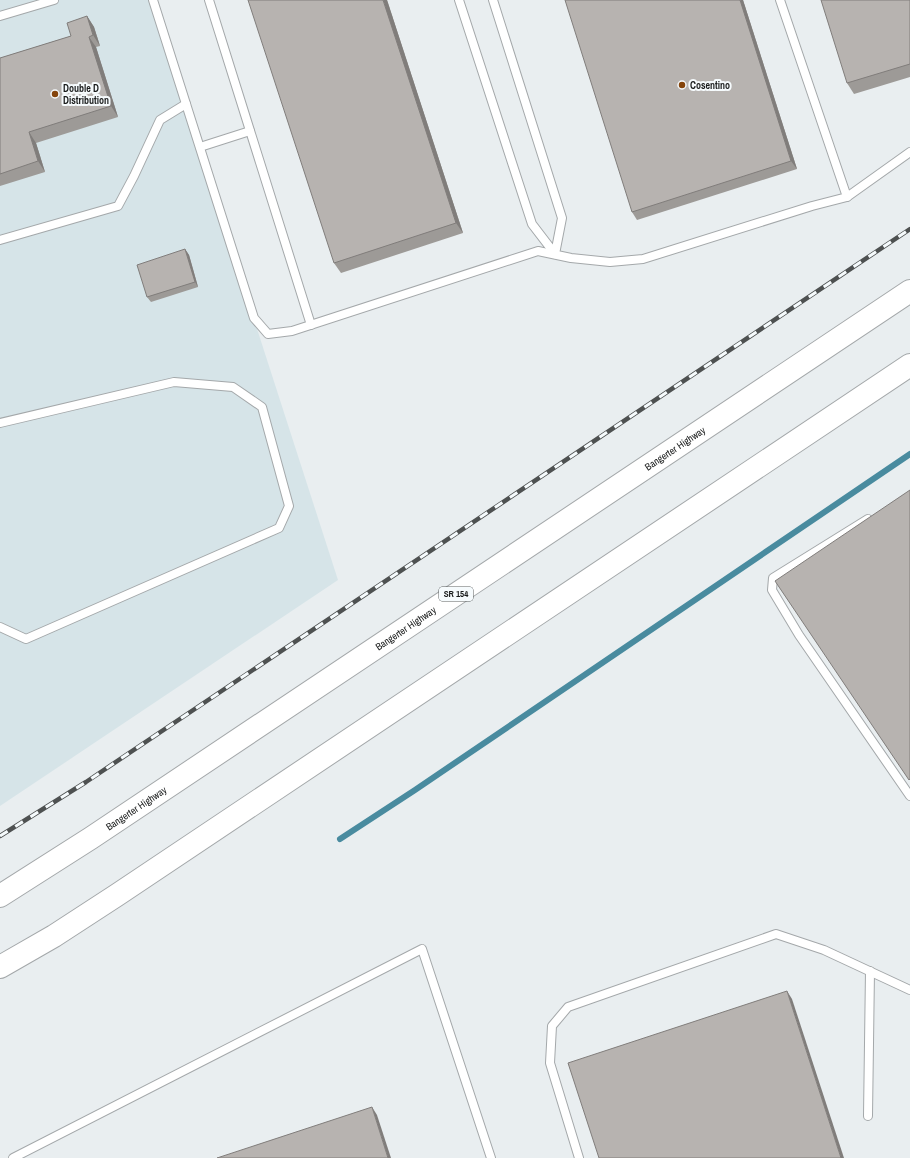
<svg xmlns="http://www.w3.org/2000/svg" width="910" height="1158" font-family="'Archivo Narrow',sans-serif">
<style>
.built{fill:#d6e4e8}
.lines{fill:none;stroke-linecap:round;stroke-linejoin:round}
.stream{stroke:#498b9f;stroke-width:6}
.service-casing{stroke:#a4a8aa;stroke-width:10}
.trunk-casing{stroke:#a4a8aa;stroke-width:24}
.service{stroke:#fff;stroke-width:8}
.trunk{stroke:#fff;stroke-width:22}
.rail-casing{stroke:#4e5151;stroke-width:4.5}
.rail{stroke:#f6fbfd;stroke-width:3;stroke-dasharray:9;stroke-linecap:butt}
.wall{fill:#9d9a97}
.shaded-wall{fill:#807d7b}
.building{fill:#b7b3b0;stroke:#807d7b}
.poi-dot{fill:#85450c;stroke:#f6fbfd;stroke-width:1.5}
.labels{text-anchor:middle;stroke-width:4;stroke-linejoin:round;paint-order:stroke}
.shield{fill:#f6fbfd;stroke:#5b5e5f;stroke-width:1}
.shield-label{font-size:9px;font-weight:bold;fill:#191b1b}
.poi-label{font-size:10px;font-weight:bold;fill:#191b1b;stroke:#f6fbfd;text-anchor:start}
.street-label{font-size:10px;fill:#191b1b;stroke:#f6fbfd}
</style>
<rect width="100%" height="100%" fill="#e9eef0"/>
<!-- built -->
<polygon class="built" points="0,0 151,0 338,580 0,806"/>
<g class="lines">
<!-- stream -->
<polyline class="stream" points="340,839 415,790 910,454"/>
<!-- service casing -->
<g class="service-casing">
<g id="service">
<polyline points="153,0 254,318 268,334 292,331 538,251 571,258 610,262 643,259 812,206 847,197 910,152"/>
<polyline points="209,0 311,325"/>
<polyline points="459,0 532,224 555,254 562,218 493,0"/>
<polyline points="780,0 847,197"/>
<polyline points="0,16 54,0"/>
<polyline points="200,147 250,131"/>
<polyline points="0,240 118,206 134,176 160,120 186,104"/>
<polyline points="0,423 174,382 233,387 262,407 289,506 279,528 26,639 0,627"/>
<polyline points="868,519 773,578 772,590 799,635 910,796"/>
<polyline points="868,1116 870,971"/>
<polyline points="13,1158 422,949 491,1158"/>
<polyline points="579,1158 550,1063 552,1026 568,1007 776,934 824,950 910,990"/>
</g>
</g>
<!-- trunk casing -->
<g class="trunk-casing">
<g id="trunk">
<path id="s1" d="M0 896 91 838 910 291"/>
<polyline points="0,967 54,936 117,895 910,365"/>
</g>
</g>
<!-- service -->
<use href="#service" class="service"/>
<!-- trunk -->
<use href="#trunk" class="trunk"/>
<!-- rail casing -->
<g class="rail-casing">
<polyline id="rail" points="0,836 86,782 910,229"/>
</g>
<!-- rail -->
<use href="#rail" class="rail"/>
</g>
<!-- wall -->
<g class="wall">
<polygon points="387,0 463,233 341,273 334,263"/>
<polygon points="743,0 797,169 637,220 632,212"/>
<polygon points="910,0 910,77 854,94 847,83"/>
<polygon points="87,16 94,27 100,46 96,47 118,117 36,143 45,172 0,186 0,58 71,36"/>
<polygon points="185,249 189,255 198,287 151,302 147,297"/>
</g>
<!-- shaded-wall -->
<g class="shaded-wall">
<polygon points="383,0 387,0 463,233 456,223"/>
<polygon points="740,0 743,0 797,169 791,161"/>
<polygon points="87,16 94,27 100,46 93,35"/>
<polygon points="89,37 96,47 118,117 111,106"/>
<polygon points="29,132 36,143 45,172 38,161"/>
<polygon points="185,249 189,255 198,287 195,282"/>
<polygon points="787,991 792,999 844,1158 841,1158"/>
<polygon points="372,1107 377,1115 391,1158 388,1158"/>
</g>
<!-- building -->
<g class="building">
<polygon points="248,0 383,0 456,223 334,263"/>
<polygon points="565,0 740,0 791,161 632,212"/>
<polygon points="821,0 910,0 910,64 847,83"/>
<polygon points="87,16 93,35 89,37 111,106 29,132 38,161 0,174 0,58 71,36 67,23"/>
<polygon points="185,249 195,282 147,297 137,265"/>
<polygon points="910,490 910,779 909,780 775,581"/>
<polygon points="787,991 841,1158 599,1158 568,1063"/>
<polygon points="372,1107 388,1158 217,1158"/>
</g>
<!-- markers -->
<g class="poi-dot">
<circle cx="682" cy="85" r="4"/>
<circle cx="55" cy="94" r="4"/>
</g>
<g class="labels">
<!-- shield labels -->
<rect class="shield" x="439" y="587" width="34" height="14" rx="3"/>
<g class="shield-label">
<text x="456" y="597">SR 154</text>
</g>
<!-- poi labels -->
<g class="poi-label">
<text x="690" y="89">Cosentino</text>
<text x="63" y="92">Double D<tspan x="63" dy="12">Distribution</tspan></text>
</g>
<!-- street labels -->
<g class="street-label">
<text dy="4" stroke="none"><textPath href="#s1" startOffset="810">Bangerter Highway</textPath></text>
<text dy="4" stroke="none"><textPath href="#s1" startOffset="486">Bangerter Highway</textPath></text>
<text dy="4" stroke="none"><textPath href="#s1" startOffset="162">Bangerter Highway</textPath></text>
</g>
</g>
</svg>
